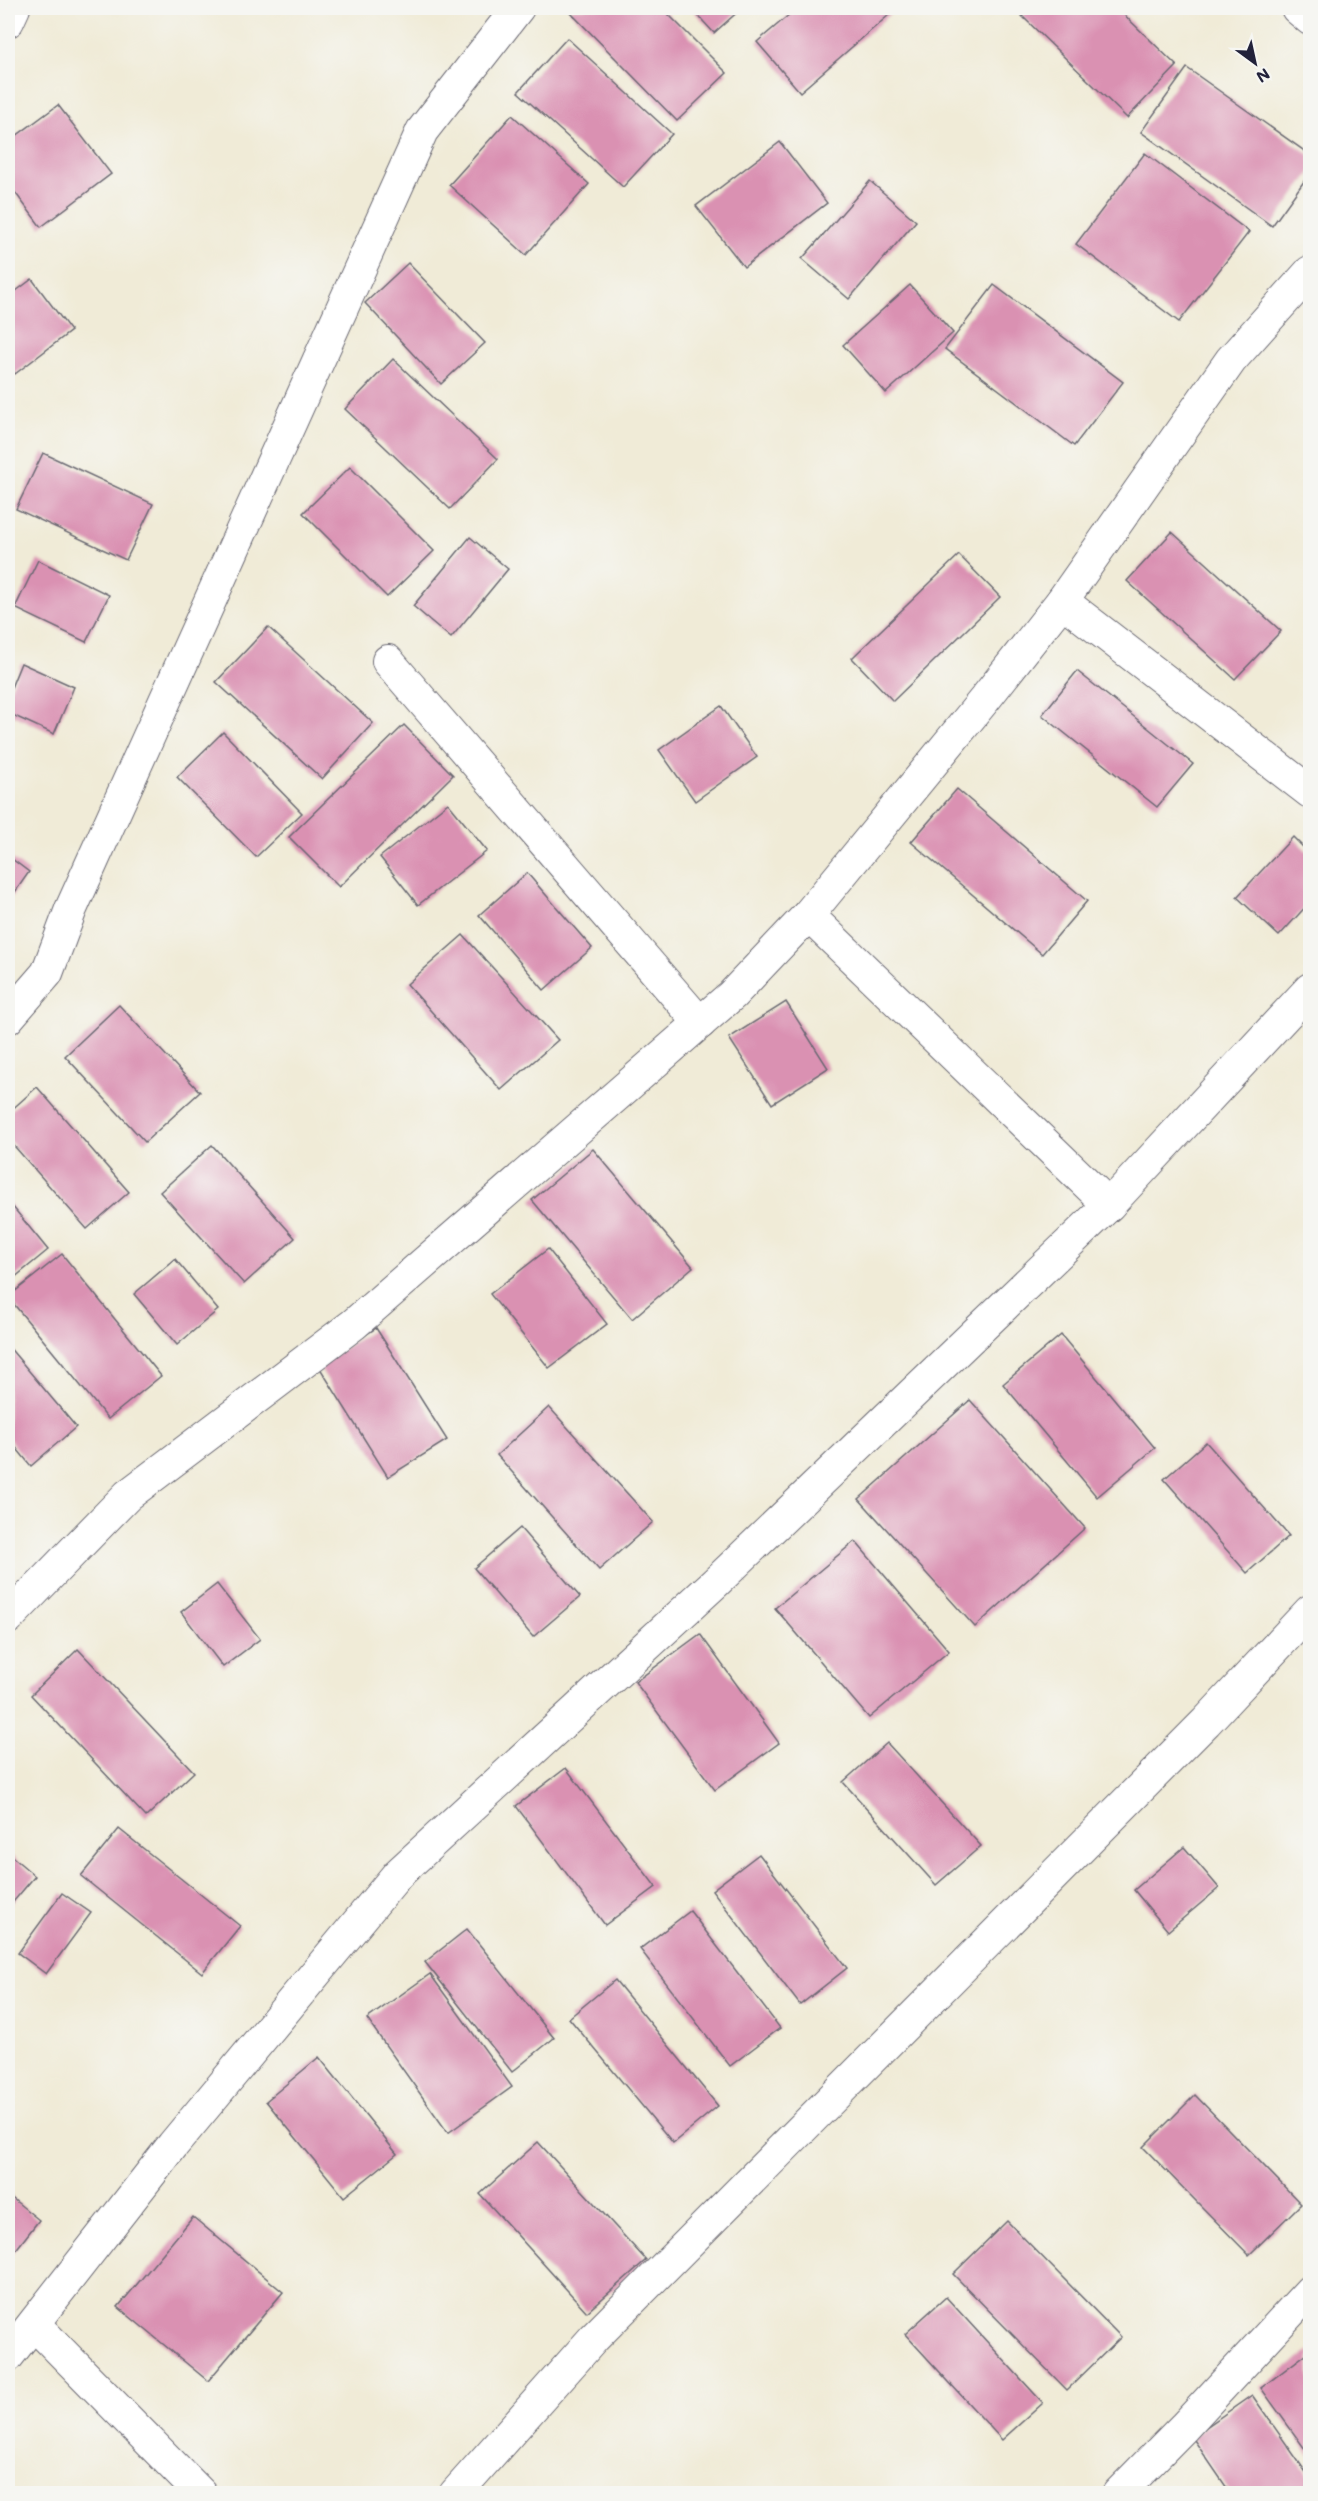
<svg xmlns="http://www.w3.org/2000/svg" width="1318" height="2501" font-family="Mali,sans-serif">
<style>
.building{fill:#da91b2}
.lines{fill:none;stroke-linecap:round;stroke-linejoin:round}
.minor-casing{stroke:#6a6872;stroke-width:34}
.minor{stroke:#fff;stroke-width:32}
</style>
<rect width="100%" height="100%" fill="#f6f6f2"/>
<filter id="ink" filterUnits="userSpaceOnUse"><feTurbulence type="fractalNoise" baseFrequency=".0167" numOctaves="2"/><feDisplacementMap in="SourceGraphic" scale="12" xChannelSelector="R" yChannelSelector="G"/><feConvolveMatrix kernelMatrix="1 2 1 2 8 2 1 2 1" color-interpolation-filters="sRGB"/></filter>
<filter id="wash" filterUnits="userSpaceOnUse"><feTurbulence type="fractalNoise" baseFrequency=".008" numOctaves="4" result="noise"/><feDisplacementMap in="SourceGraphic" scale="24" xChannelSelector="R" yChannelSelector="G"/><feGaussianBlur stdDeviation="1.35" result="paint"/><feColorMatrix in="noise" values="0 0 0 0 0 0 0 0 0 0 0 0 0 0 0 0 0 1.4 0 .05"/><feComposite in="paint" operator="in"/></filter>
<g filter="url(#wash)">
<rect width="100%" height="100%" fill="#f0ebd7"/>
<g id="blocks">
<!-- building -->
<g class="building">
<polygon points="573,8 662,8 727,73 677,121 569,11"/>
<polygon points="691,8 742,8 714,33"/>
<polygon points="797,8 897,8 800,92 757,42"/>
<polygon points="1030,8 1117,8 1177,66 1127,118 1022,16"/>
<polygon points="567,38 672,134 623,187 518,92"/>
<polygon points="1187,68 1310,155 1310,173 1272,226 1141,132"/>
<polygon points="58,105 111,174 41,227 8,183 8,142"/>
<polygon points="512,115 589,184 526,255 449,185"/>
<polygon points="780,142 827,203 744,267 696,206"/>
<polygon points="1145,153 1249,232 1179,322 1076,244"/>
<polygon points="870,181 916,221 849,299 802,259"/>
<polygon points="408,263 485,343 441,384 365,303"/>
<polygon points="32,279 71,331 15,374 8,363 8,297"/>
<polygon points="910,285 953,333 886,393 843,345"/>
<polygon points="994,285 1123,382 1074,446 945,349"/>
<polygon points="393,359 498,459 450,509 345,409"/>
<polygon points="43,453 153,504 126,560 16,509"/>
<polygon points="350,467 434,551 387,597 303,513"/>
<polygon points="1172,532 1281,631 1235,679 1127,581"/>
<polygon points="470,537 508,569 451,638 413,606"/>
<polygon points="959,555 1000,597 893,701 852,658"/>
<polygon points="38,560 109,595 86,642 15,608"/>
<polygon points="268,627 373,723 322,779 216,682"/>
<polygon points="21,663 74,687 54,734 8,713 8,695"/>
<polygon points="1077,671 1193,764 1157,807 1042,715"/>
<polygon points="721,706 757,757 695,801 659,750"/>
<polygon points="404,725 453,775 339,887 289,837"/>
<polygon points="223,732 302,813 256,857 177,777"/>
<polygon points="957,789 1087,901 1042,954 911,842"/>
<polygon points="448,803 487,851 418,905 380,857"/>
<polygon points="1293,837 1310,854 1310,902 1279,936 1237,897"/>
<polygon points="8,856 29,872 8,902"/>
<polygon points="527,873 592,948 544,990 479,915"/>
<polygon points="463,935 558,1040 501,1090 407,984"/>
<polygon points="786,1002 828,1068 772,1104 729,1038"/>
<polygon points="119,1005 200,1092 145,1142 65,1056"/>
<polygon points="37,1087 129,1192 87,1229 8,1139 8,1113"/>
<polygon points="212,1145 295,1238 244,1284 160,1192"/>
<polygon points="593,1149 693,1267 632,1319 532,1200"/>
<polygon points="8,1201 48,1250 8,1283"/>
<polygon points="548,1249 607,1324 549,1368 490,1294"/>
<polygon points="62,1254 161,1376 108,1419 8,1297"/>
<polygon points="175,1259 218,1310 177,1345 134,1294"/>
<polygon points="376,1328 447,1440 388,1477 318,1365"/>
<polygon points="1061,1335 1155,1448 1097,1497 1003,1384"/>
<polygon points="8,1346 76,1427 31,1466 8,1438"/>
<polygon points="970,1400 1085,1528 975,1627 859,1499"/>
<polygon points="549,1407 653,1522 599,1570 497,1455"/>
<polygon points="1206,1442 1289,1536 1247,1573 1164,1479"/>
<polygon points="520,1528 580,1597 533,1637 474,1568"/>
<polygon points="855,1541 949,1651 869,1718 775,1608"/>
<polygon points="217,1584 260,1639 223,1667 181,1612"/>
<polygon points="700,1634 779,1743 715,1790 635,1682"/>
<polygon points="78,1649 194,1772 146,1817 31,1695"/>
<polygon points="887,1743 981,1846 936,1885 843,1782"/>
<polygon points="566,1768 656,1887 605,1925 516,1806"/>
<polygon points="119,1829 240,1926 202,1973 81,1876"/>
<polygon points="1184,1847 1219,1888 1168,1931 1134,1890"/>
<polygon points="8,1853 35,1876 8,1908"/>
<polygon points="759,1854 847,1968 800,2005 712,1890"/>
<polygon points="62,1893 91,1913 46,1974 18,1953"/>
<polygon points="690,1911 780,2028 730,2066 640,1949"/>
<polygon points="467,1929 554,2038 512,2072 425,1962"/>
<polygon points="430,1974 512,2087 448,2133 367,2019"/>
<polygon points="615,1980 718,2106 673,2143 569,2018"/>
<polygon points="319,2057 397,2154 344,2197 266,2101"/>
<polygon points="1195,2095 1301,2204 1249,2255 1143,2147"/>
<polygon points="538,2142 646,2260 587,2312 480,2194"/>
<polygon points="8,2195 39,2220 8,2260"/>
<polygon points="193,2217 283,2292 208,2381 118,2307"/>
<polygon points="1007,2221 1121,2337 1067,2390 953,2274"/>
<polygon points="946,2297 1043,2403 1002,2440 905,2334"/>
<polygon points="1310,2351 1310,2456 1261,2388"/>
<polygon points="1252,2395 1310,2478 1310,2494 1231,2494 1192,2437"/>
</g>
</g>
</g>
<g filter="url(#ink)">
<use href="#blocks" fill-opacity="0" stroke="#6a6872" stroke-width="1.5"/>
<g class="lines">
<!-- minor casing -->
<g class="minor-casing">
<g id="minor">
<polyline points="1297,8 1310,19"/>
<polyline points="8,21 14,8"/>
<polyline points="1062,601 1310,792"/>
<polyline points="388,661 700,1023"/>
<polyline points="808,915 1109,1205"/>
<polyline points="8,1018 47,973 71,909 422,131 518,8"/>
<polyline points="8,1618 128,1495 354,1324 732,995 808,915 985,699 1062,601 1231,360 1310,272"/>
<polyline points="34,2324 201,2494"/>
<polyline points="8,2356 173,2145 398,1874 715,1583 1109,1205 1310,989"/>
<polyline points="455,2494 594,2338 1206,1722 1310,1611"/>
<polyline points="1118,2494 1184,2427 1310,2291"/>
</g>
</g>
<!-- minor -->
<use href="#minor" class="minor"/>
</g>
</g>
<!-- margin -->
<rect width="1318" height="2501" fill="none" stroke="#f6f6f2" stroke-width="30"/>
<!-- north arrow -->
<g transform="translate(1255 63) rotate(147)" stroke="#f6f6f2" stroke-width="4.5" paint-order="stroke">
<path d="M0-4.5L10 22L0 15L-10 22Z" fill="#22223b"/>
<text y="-9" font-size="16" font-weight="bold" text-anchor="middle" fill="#22223b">N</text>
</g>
</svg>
